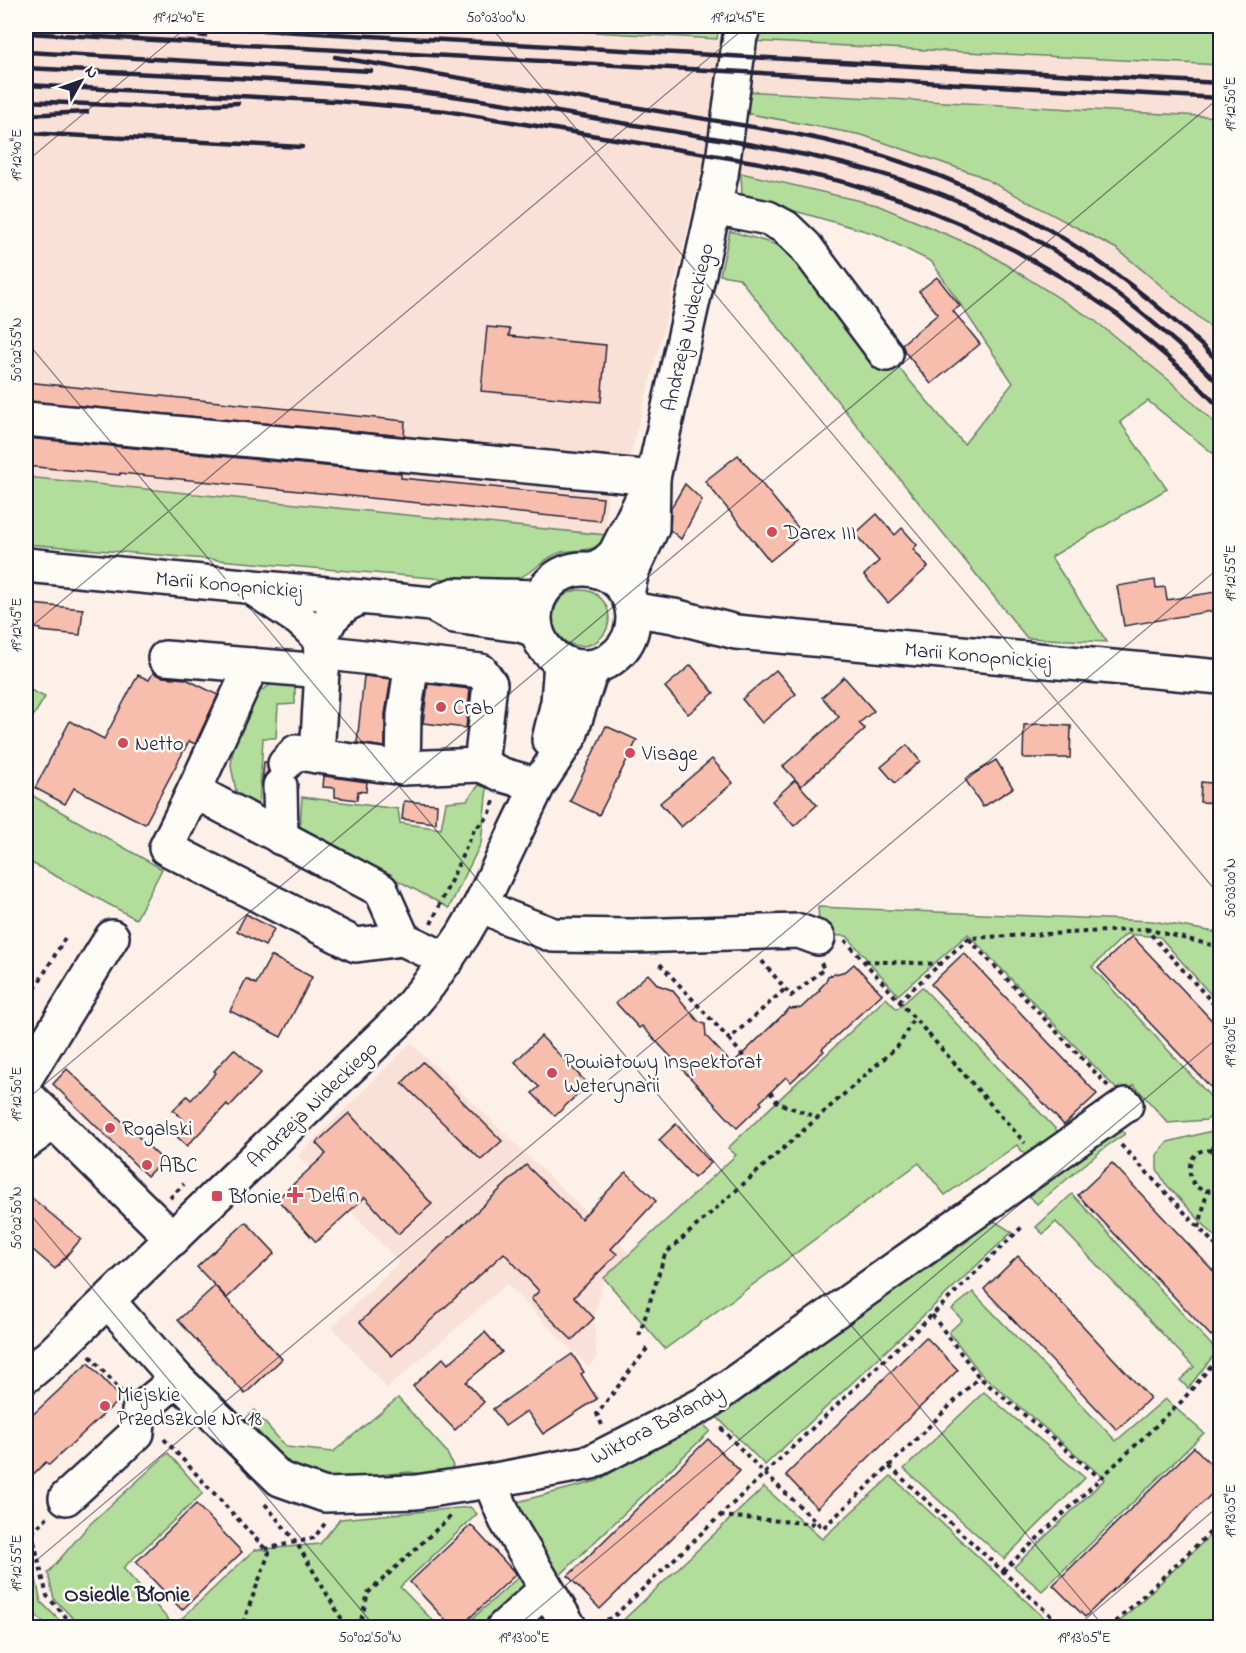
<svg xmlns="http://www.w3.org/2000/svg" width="1246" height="1653" font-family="'Indie Flower',sans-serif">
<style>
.built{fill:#fae1d7}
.green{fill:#b2dd9a;stroke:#6a806a;stroke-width:1.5}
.building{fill:#f7beae;stroke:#22223b;stroke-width:1.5}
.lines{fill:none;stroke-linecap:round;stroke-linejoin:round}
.minor-casing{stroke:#22223b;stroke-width:38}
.path{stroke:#22223b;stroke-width:4;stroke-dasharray:4.5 4.5;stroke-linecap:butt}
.minor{stroke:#fdfcf7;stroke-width:33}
.rail{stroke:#22223b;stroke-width:4.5}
.ticks{fill:none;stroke:#22223b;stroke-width:1.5;stroke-opacity:0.45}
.poi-dot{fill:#d1495b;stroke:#fdfcf7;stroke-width:2}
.labels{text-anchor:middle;stroke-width:5;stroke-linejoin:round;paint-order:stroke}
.street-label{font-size:21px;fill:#22223b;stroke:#fdfcf7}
.poi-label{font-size:21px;fill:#22223b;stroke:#fdfcf7;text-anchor:start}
.neighbourhood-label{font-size:22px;font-weight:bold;fill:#22223b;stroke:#fdfcf7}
.neatline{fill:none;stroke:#22223b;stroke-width:2}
.ticks-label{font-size:15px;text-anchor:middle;fill:#22223b}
</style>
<rect width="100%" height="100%" fill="#fcf0e8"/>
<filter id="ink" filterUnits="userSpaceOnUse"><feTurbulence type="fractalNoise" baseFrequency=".0167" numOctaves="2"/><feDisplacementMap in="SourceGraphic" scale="12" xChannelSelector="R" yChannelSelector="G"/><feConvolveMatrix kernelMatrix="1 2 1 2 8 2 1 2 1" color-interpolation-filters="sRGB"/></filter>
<g filter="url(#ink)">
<!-- built -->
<g class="built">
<polygon points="26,26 488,26 1220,65 1220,117 744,91 745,113 862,135 978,175 1117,249 1220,335 1220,428 1170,381 1094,320 877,205 702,165 668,312 631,452 628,458 608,456 606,535 26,477"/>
<polygon points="411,1043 630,1254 604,1279 594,1318 597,1359 588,1367 507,1284 387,1388 332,1327 399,1262 298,1156"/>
</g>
<!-- green -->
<g class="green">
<polygon points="488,26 719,26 717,39"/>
<polygon points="754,26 1220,26 1220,65 750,41"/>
<polygon points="743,91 1220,117 1220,335 1117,249 978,175 862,135 745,113"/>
<polygon points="741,173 877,205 981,249 1094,320 1170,381 1220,428 1220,459 1148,401 1120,422 1167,489 1051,557 1107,642 1027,638 739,278 720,275 730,231 781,246 803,256 964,444 1013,383 932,262 876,234 742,196"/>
<path d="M26 477 606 535C598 555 579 548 562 552 545 556 534 573 518 578 507 581 493 581 481 582L26 544Z"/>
<circle cx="581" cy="618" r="28"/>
<polygon points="295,680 295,704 278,705 276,738 263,738 259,806 243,801 237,796 231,766 235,731 255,695 270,685"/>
<polygon points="26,688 45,697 26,728"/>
<polygon points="479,785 487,788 481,843 449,908 300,828 302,797 398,809 400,823 441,829 446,802 467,800"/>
<polygon points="26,792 162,869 136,919 26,860"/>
<polygon points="818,907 1152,921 1220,933 1220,1005 1160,937 1126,934 1092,967 1220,1107 1220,1110 1206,1120 1168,1123 1134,1085 1123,1096 968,934 898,995 847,936 820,935"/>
<polygon points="922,987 1063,1137 1031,1162 1017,1145 945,1195 919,1163 665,1349 604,1278 736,1155 728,1148 886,998 897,1009"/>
<polygon points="1115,1124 1125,1134 1107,1146 1037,1204 1026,1193"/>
<polygon points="1220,1129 1220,1242 1165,1183 1157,1169 1157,1155 1168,1142"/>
<polygon points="1072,1194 1217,1351 1188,1388 1180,1380 1194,1367 1056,1222 1043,1234 1036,1227"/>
<polygon points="981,1222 996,1222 1012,1232 765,1465 710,1410 897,1279 907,1283 969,1240 965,1231"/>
<polygon points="973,1292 1116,1441 1165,1399 1204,1433 1042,1591 1014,1567 1105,1479 981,1374 949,1332 962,1320 952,1309"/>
<polygon points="984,1392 1085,1478 1004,1559 904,1469"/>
<polygon points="398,1398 446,1451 453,1466 447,1476 434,1477 410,1472 323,1480 287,1468 239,1426 254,1410 286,1447 333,1452"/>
<polygon points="698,1419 710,1431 556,1579 523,1534 517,1502 597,1481 662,1443"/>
<polygon points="168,1453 203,1493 123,1568 174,1626 254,1550 320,1544 340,1519 470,1507 477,1514 400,1587 439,1627 74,1627 73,1618 54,1599 48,1573 89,1525"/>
<polygon points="891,1476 1054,1627 616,1627 764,1487 822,1539"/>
<polygon points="1220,1526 1220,1627 1114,1627"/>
<polygon points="26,1535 41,1602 64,1625 61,1627 47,1627 35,1614 26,1623"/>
<polygon points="524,1572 532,1589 487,1627 462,1628"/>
</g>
<!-- building -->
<g class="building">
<polygon points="937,277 960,306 953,311 980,344 931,384 905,352 902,344 938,314 919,291"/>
<polygon points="487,327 510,329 509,336 606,345 601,402 481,391"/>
<polygon points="26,382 405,421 404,436 26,401"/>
<polygon points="26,438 401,473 401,478 603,498 600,521 120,473 120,475 26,466"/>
<polygon points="738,455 803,534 770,561 705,481"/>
<polygon points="685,484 702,500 681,539 670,530 671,508"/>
<polygon points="877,514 895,535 902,528 917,545 913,549 928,567 888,603 864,575 879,561 855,534"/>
<polygon points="1155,580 1156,588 1165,587 1167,600 1215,592 1218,610 1124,626 1117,586"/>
<polygon points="31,604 83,609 80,635 40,631 41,629 28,627"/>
<polygon points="691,665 714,693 688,714 665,687"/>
<polygon points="776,670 796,694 762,723 742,699"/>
<polygon points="153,673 163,677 186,679 218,695 195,744 189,741 145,824 74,788 65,804 35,788 70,721 104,739 138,675 149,680"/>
<polygon points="364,676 391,679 385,714 385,747 357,743"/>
<polygon points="844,677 874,711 859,723 865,729 801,786 783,766 839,717 822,697"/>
<polygon points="428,684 470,689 466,728 423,723"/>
<polygon points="1041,724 1071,726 1070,758 1023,758 1024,725"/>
<polygon points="606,726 637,740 599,815 570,801"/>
<polygon points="907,745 920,761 895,783 881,767"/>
<polygon points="712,759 733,783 681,827 660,803"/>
<polygon points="996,760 1013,788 983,807 965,779"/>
<polygon points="264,762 267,762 268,772 263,777 262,783"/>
<polygon points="324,776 367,782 366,792 358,791 357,800 335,797 335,788 323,787"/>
<polygon points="795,780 817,805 794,826 772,801"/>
<polygon points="1201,782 1221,784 1221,803 1200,802"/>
<polygon points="404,801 437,804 436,823 402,819"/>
<polygon points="246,914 274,929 265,946 237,931"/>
<polygon points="1132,936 1221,1030 1221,1098 1098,968"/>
<polygon points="964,953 1097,1094 1064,1125 931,984"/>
<polygon points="271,956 312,977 281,1037 230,1011 246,979 256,984"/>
<polygon points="854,964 882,994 822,1049 824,1051 791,1082 786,1077 760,1102 762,1104 737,1128 642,1026 639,1028 616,1003 648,974 658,985 672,990 699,1022 705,1024 706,1036 732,1064 789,1009 801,1008 820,990 819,989 825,983 828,976 846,971"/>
<polygon points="541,1036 588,1084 555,1116 532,1093 539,1087 515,1062"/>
<polygon points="234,1049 261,1073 229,1107 227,1104 187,1146 171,1131 183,1119 173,1110 187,1096 191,1100 216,1073 214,1071"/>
<polygon points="423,1062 502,1141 481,1160 402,1083"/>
<polygon points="67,1069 163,1160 147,1176 53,1084"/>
<polygon points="349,1113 432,1204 398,1234 365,1197 316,1242 277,1199 326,1154 316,1143"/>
<polygon points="676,1124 711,1163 694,1178 659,1140"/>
<polygon points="1112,1163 1221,1279 1221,1327 1211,1336 1078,1195"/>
<polygon points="526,1165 581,1219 626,1172 656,1201 611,1249 617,1254 574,1297 594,1318 572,1340 531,1299 539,1291 504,1253 392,1356 360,1322"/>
<polygon points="26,1193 81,1239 55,1269 26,1244"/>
<polygon points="246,1222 275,1253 227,1298 197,1267"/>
<polygon points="1018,1256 1150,1398 1117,1430 984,1289"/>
<polygon points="215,1286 282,1359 245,1394 178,1320"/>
<polygon points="485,1332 502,1352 466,1382 484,1402 455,1430 413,1386 443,1358 448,1364"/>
<polygon points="926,1337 958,1370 817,1508 786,1475"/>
<polygon points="572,1354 584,1372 581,1374 597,1399 543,1434 527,1411 505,1426 493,1409"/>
<polygon points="88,1363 121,1398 49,1465 46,1462 26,1481 26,1421"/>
<polygon points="708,1439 740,1471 600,1609 568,1576"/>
<polygon points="1194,1447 1221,1475 1221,1485 1085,1617 1053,1585"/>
<polygon points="196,1504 242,1552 182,1610 136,1562"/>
<polygon points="471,1525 516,1574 459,1628 453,1628 410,1582"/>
</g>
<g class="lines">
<!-- minor casing -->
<g class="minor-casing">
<g id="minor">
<polyline points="714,207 768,218 785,227 805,246 886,354"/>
<polyline points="26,419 653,478"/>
<polyline points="26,565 432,604 454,616 520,625 536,630"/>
<circle cx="584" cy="618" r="49"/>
<polyline points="594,569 605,563 615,554 648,488"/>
<polyline points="251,587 299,619 320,638"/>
<polyline points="627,594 632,571 652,528 653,478 721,175 740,36 744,26"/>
<polyline points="361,597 345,605 331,618 320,638 322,671 317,756 403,768 481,765 503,775 538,785"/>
<polyline points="442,600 454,595 538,597"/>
<polyline points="633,607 642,611 674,616 736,632 1220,677"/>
<polyline points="321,652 481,671 490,684 481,765"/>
<polyline points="165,658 322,671"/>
<polyline points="252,665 194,791 381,890 403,939 447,960"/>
<polyline points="549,740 558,702 561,662"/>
<polyline points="285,764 296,752 317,756"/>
<polyline points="403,768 404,715 412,663"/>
<polyline points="280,786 281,838"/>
<polyline points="194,791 166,848 356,945 403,939"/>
<polyline points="481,904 506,917 553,935 633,936 799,931 818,938"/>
<polyline points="26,1077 112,937"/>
<polyline points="26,1095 54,1122"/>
<polyline points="26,1142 54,1122 173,1239"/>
<polyline points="108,1301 177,1379 280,1479 325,1495 416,1492 490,1481 591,1462 706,1403 1126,1105"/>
<polyline points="26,1376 51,1355 402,1017 429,984 463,935 481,904 538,785 570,736 589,677 595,667"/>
<polyline points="490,1481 506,1520 570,1628"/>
<polyline points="66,1498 137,1433 139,1411 177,1379"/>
<polyline points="503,1628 546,1589"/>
</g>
</g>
<!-- path -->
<g class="path">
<polyline points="431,924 474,830 489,816 494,801"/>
<polyline points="1146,929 1220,947"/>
<polyline points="969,939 1108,1086"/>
<polyline points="845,940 1025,1143"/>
<polyline points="762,961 791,996 824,969 821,963"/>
<polyline points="865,961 941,964"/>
<polyline points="660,964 729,1039 785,989"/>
<polyline points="899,1001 969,938 1146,929 1220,1011"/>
<polyline points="26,1004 65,938"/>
<polyline points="729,1039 744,1057"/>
<polyline points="770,1092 778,1103 817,1117"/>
<polyline points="1121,1145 1220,1250"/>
<polyline points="1212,1150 1217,1126"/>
<path d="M1220 1154C1179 1133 1180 1207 1220 1187"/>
<polyline points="170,1198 184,1184"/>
<polyline points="1199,1228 1207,1191"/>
<polyline points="932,1315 979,1377 1100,1478"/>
<polyline points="639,1336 665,1254 900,1044 914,1017"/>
<polyline points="90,1356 121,1391"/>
<polyline points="602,1425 597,1414 649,1346"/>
<polyline points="721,1428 765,1474 823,1528 889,1466 1064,1628"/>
<polyline points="164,1439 269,1553 241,1628"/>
<polyline points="889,1466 979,1377"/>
<polyline points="265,1504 296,1542 314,1538 326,1522"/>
<polyline points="720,1516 817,1524"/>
<polyline points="26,1526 32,1533 47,1596 72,1624 67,1628"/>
<polyline points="32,1533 48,1516"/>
<polyline points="265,1549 296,1542 347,1628"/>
<polyline points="1003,1571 1182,1401 1220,1355"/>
<polyline points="598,1623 612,1618 932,1315 1022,1227"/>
<polyline points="72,1624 344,1622"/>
<polyline points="359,1628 368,1593 451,1516"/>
<polyline points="1109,1628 1220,1523"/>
</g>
<!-- minor -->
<use href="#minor" class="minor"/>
<!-- rail -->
<g class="rail">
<polyline points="143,26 205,36"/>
<polyline points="190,26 1220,83"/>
<polyline points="26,33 1220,98"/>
<polyline points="26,52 371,71"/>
<path d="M335 57 795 134C962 166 1099 244 1220 363"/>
<path d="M26 68C157 75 289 78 420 92 500 101 580 116 659 129 760 146 861 160 956 200 1056 242 1145 308 1220 385"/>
<polyline points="26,85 336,101 446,111 760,163 848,183 906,201 963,225 1016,251 1061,277 1118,315 1185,372 1220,408"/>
<polyline points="26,101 151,107 238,103"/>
<polyline points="26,115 87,112"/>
<polyline points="26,133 302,147"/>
</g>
</g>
</g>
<!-- ticks -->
<path class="ticks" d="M490 26 1220 896M1218 26 1220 28M26 162 188 26M26 341 1105 1628M26 631 747 26M26 1100 1220 97M26 1209 376 1628M26 1569 1220 567M515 1628 1220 1036M1075 1628 1220 1505"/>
<!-- markers -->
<g class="poi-dot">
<circle cx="772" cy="532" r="6"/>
<circle cx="441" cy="707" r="6"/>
<circle cx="123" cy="743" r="6"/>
<circle cx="630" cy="753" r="6"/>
<circle cx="552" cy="1073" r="6"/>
<circle cx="110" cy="1128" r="6"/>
<circle cx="147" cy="1165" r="6"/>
<path d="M292 1186h6v6h6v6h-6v6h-6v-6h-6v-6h6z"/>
<rect x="211" y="1190" width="12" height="12" rx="3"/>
<circle cx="105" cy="1406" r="6"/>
</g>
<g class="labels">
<!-- street labels -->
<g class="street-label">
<text transform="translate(687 327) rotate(-77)" y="7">Andrzeja Nideckiego</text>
<text transform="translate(229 584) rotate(5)" y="7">Marii Konopnickiej</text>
<text transform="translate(978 655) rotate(5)" y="7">Marii Konopnickiej</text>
<text transform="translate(312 1104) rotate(-44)" y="7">Andrzeja Nideckiego</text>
<text transform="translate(657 1424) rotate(-28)" y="7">Wiktora Bałandy</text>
</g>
<!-- poi labels -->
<g class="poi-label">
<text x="784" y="539">Darex III</text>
<text x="453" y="714">Crab</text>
<text x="135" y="750">Netto</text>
<text x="642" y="760">Visage</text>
<text x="564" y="1068">Powiatowy Inspektorat<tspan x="564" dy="24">Weterynarii</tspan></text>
<text x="122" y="1135">Rogalski</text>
<text x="159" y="1172">ABC</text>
<text x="307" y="1202">Delfin</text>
<text x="229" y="1203">Błonie</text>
<text x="117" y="1401">Miejskie<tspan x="117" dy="24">Przedszkole Nr 18</tspan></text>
</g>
<!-- neighbourhood labels -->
<g class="neighbourhood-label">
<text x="127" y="1601">Osiedle Błonie</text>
</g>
</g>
<!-- margin -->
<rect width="1246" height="1653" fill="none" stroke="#fdfcf7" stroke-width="66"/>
<!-- north arrow -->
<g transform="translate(81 81) rotate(50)" stroke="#fdfcf7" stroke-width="4.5" paint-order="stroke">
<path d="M0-4.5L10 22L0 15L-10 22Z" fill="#22223b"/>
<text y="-9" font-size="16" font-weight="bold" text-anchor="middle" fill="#22223b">N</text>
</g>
<rect x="33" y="33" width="1180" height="1587" class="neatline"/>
<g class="ticks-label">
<text x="179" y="22">19°12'40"E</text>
<text x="496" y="22">50°03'00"N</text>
<text x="738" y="22">19°12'45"E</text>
<text transform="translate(1230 104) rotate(-90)" y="5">19°12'50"E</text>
<text transform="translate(16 155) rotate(-90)" y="5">19°12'40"E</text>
<text transform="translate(16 350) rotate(-90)" y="5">50°02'55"N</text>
<text transform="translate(1230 573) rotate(-90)" y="5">19°12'55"E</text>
<text transform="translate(16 625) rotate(-90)" y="5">19°12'45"E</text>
<text transform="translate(1230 888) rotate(-90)" y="5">50°03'00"N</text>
<text transform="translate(1230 1042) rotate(-90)" y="5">19°13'00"E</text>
<text transform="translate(16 1094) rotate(-90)" y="5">19°12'50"E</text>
<text transform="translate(16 1218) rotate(-90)" y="5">50°02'50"N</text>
<text transform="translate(1230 1511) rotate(-90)" y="5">19°13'05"E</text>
<text transform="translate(16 1563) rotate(-90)" y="5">19°12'55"E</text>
<text x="370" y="1642">50°02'50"N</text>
<text x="524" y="1642">19°13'00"E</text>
<text x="1084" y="1642">19°13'05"E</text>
</g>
</svg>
